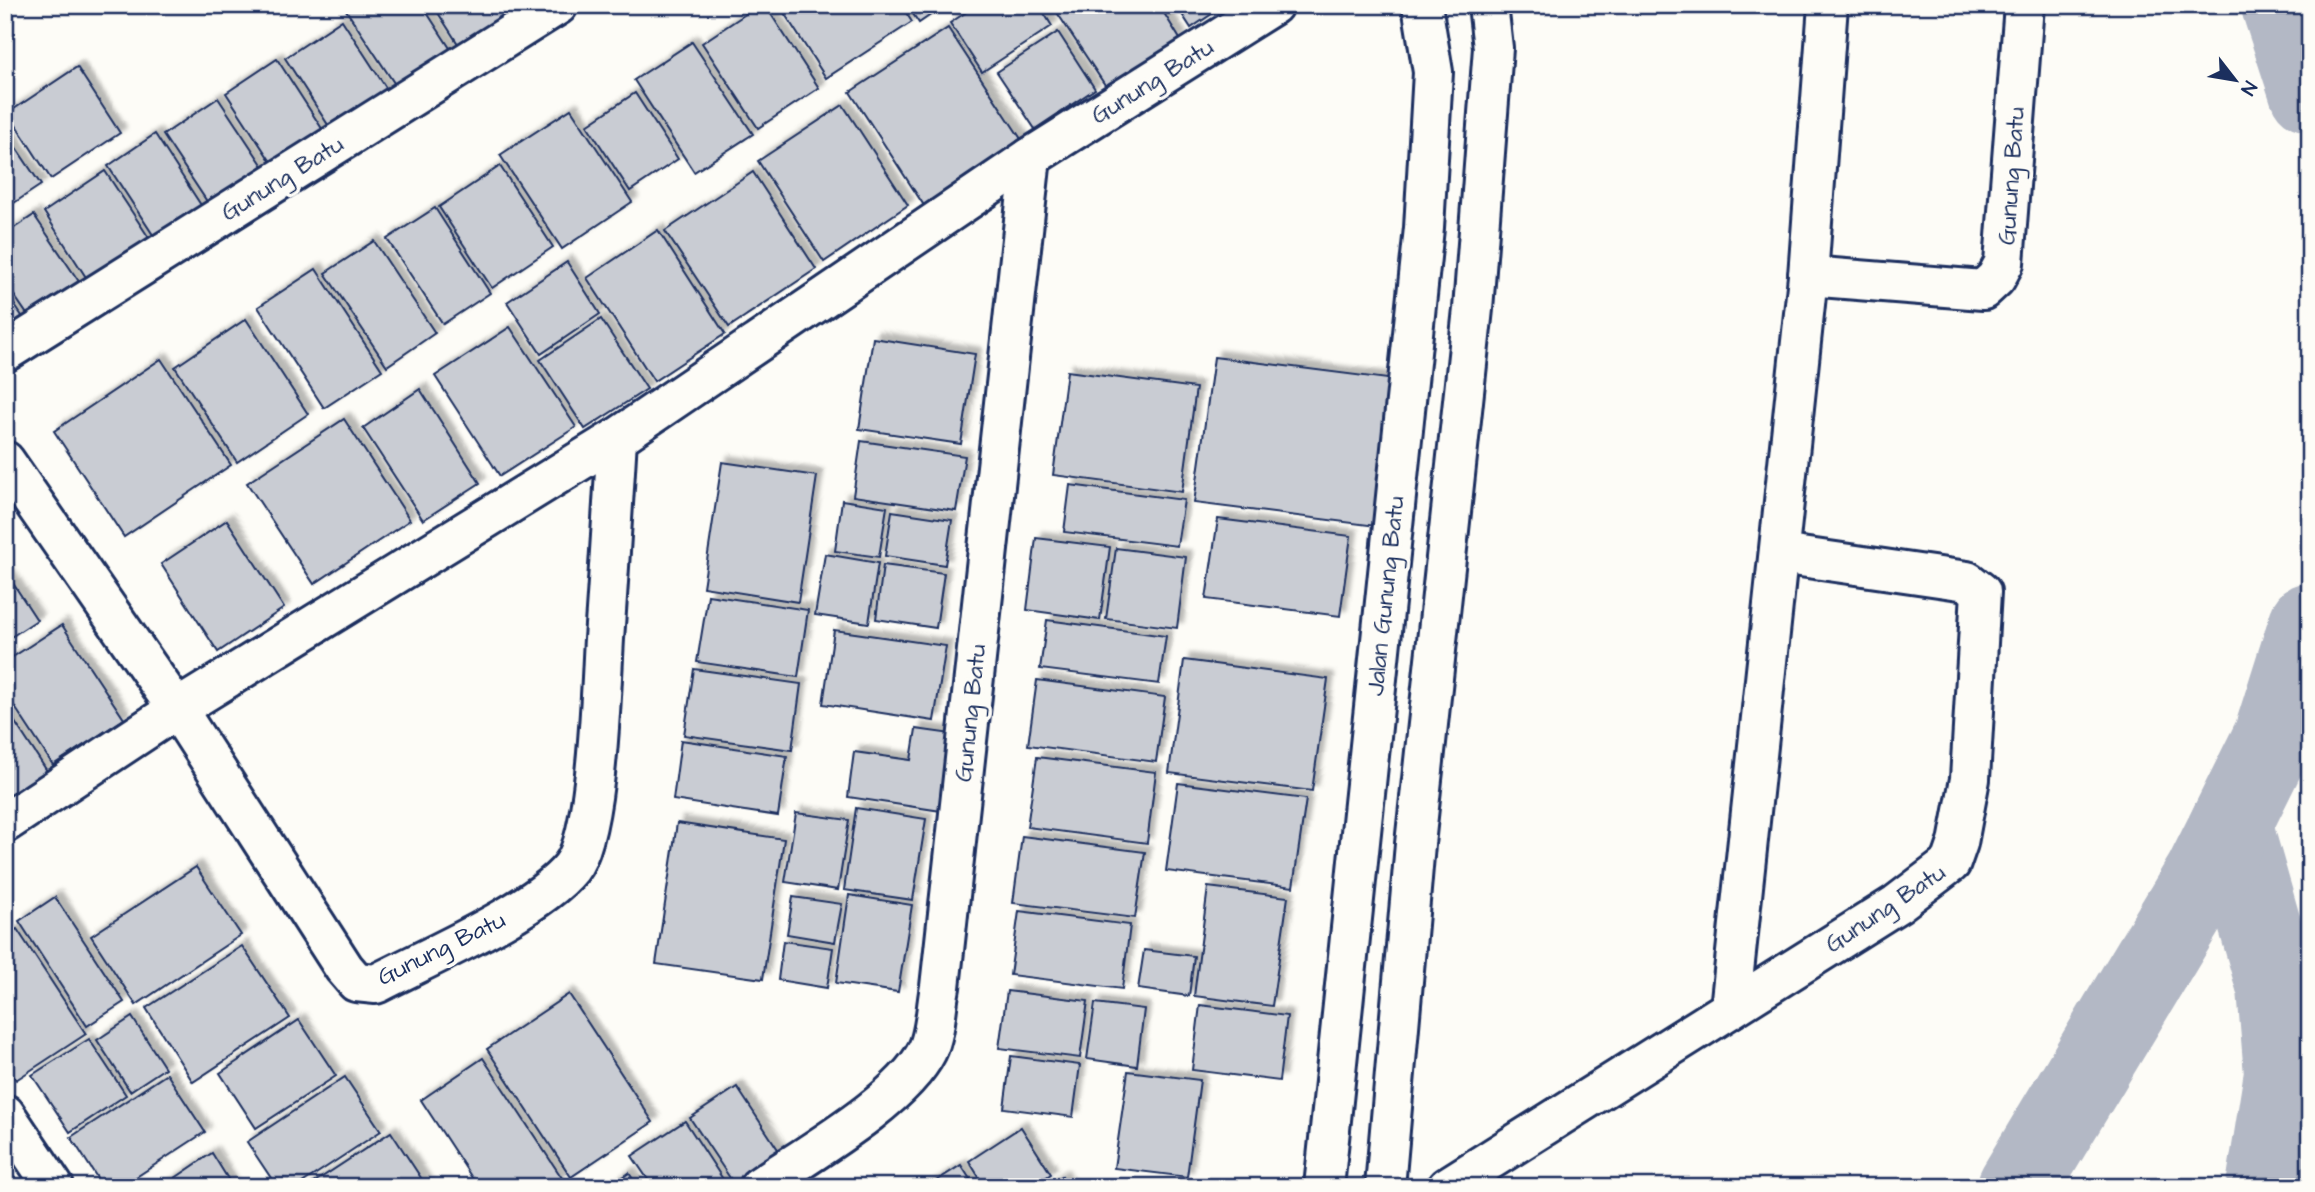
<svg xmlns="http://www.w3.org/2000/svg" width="2315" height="1192" viewBox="0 0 2315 1192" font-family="'Architects Daughter',sans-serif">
<defs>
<filter id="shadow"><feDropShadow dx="6" dy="-6" stdDeviation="2" flood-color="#0004"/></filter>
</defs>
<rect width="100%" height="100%" fill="#fdfcf7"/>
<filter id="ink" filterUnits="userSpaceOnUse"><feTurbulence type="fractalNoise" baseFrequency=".0143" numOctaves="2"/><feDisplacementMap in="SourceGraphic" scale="14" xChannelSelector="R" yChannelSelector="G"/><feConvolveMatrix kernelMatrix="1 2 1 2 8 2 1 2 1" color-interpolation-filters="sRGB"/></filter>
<g filter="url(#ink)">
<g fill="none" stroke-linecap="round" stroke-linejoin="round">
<!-- river -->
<g stroke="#b3b8c5" stroke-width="82">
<path d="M 2282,5 L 2310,91"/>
<path d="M 2231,824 L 2278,988 L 2285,1074 L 2267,1187"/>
<path d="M 2018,1187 L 2206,874 L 2274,737 L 2310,623"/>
</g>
</g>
<!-- building -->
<g fill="#c9ccd3" stroke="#1b2f5e" stroke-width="2" filter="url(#shadow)">
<path d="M 353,5 L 422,5 L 455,56 L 400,92 L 346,10 Z"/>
<path d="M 433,5 L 530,5 L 462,50 Z"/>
<path d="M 759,5 L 765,5 L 819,88 L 758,128 L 702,43 Z"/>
<path d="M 779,5 L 901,5 L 912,22 L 826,78 Z"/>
<path d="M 907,5 L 945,5 L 919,23 Z"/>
<path d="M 977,5 L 1039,5 L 1052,26 L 982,72 L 950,23 Z"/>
<path d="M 1052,5 L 1159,5 L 1180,39 L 1107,88 Z"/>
<path d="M 1176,5 L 1225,5 L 1191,28 Z"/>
<path d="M 342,20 L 390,94 L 332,131 L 285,58 Z"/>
<path d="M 948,28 L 1023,142 L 925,207 L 850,92 Z"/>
<path d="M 1058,32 L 1095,89 L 1035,129 L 997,72 Z"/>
<path d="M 692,42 L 753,134 L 694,172 L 634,80 Z"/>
<path d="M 277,59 L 328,138 L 277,171 L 226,93 Z"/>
<path d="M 77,67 L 120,133 L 51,179 L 8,113 Z"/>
<path d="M 635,93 L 678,159 L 630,191 L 587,125 Z"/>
<path d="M 218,98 L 271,178 L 216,215 L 163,135 Z"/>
<path d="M 843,105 L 908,205 L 824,262 L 758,161 Z"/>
<path d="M 571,109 L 632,202 L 562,249 L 500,155 Z"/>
<path d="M 5,131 L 41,185 L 5,209 Z"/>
<path d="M 155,134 L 208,216 L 161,247 L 108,166 Z"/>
<path d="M 500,166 L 553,247 L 492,288 L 439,207 Z"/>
<path d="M 105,171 L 153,244 L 91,285 L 44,212 Z"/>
<path d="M 753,172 L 816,269 L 729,327 L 665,231 Z"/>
<path d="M 435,208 L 490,293 L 443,324 L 387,239 Z"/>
<path d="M 34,215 L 84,289 L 33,323 L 5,282 L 5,234 Z"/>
<path d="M 658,230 L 725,334 L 654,381 L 587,278 Z"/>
<path d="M 374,241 L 435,333 L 387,366 L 325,273 Z"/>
<path d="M 567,262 L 600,314 L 541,354 L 507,302 Z"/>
<path d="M 316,269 L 382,370 L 324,408 L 258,307 Z"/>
<path d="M 5,291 L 26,322 L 5,335 Z"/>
<path d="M 246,319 L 308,414 L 237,462 L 175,367 Z"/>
<path d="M 601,319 L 647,389 L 585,429 L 540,360 Z"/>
<path d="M 510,327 L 576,427 L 500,476 L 435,376 Z"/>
<path d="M 873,338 L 975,354 L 961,444 L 859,429 Z"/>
<path d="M 1214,357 L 1396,380 L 1376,526 L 1194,503 Z"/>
<path d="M 161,359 L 231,465 L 124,537 L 54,431 Z"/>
<path d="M 1067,371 L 1196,388 L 1182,492 L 1053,475 Z"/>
<path d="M 420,389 L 480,483 L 423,520 L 363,428 Z"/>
<path d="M 344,419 L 410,520 L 314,584 L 247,483 Z"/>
<path d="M 861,441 L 965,456 L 956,511 L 853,496 Z"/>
<path d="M 722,462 L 817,476 L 798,602 L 703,587 Z"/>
<path d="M 1070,485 L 1184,500 L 1177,546 L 1064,532 Z"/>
<path d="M 842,500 L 887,507 L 879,557 L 835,551 Z"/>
<path d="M 892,511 L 952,520 L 945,565 L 885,556 Z"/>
<path d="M 1218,519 L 1351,536 L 1340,616 L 1206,599 Z"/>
<path d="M 227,520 L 284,608 L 218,652 L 161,564 Z"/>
<path d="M 1036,538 L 1110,547 L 1100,620 L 1027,610 Z"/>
<path d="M 1116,548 L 1186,557 L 1177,628 L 1106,619 Z"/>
<path d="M 825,554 L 878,563 L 869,623 L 815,615 Z"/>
<path d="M 883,565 L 944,573 L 936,628 L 876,619 Z"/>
<path d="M 5,571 L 37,620 L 5,641 Z"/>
<path d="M 708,595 L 808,610 L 798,677 L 697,662 Z"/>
<path d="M 1047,620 L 1166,636 L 1159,684 L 1040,669 Z"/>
<path d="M 62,625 L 124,719 L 53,765 L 5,692 L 5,662 Z"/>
<path d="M 834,630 L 946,646 L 934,721 L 823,704 Z"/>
<path d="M 1184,660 L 1328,679 L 1312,791 L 1169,773 Z"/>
<path d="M 694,669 L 801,684 L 792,750 L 684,735 Z"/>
<path d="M 1037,680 L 1165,697 L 1156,762 L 1028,745 Z"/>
<path d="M 5,707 L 47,771 L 5,798 Z"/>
<path d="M 916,729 L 959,735 L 948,812 L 848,797 L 854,752 L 911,760 Z"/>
<path d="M 681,740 L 787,756 L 778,816 L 673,800 Z"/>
<path d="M 1037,757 L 1156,772 L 1147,843 L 1027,827 Z"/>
<path d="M 1178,783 L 1306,799 L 1293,887 L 1166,871 Z"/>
<path d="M 856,808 L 926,819 L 913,900 L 844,890 Z"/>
<path d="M 796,813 L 849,820 L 838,890 L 785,882 Z"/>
<path d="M 677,823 L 784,839 L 763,979 L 656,964 Z"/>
<path d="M 1022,836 L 1145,852 L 1135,918 L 1013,903 Z"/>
<path d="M 196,867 L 241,935 L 136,1005 L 91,936 Z"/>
<path d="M 1208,887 L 1288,897 L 1272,1006 L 1194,996 Z"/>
<path d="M 849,895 L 912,905 L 898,992 L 836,983 Z"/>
<path d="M 55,897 L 124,1002 L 87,1026 L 19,921 Z"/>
<path d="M 793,897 L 842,904 L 835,942 L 787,934 Z"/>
<path d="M 1019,911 L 1130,925 L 1122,989 L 1010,975 Z"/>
<path d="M 17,929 L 86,1034 L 16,1080 L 5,1064 L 5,937 Z"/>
<path d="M 783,941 L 833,948 L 827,988 L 778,980 Z"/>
<path d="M 242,946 L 290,1018 L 193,1082 L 146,1008 Z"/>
<path d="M 1144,950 L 1194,956 L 1189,996 L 1138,989 Z"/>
<path d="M 1007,991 L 1088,1001 L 1080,1058 L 999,1048 Z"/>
<path d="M 569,994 L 653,1122 L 571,1177 L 487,1049 Z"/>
<path d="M 1095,1003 L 1144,1009 L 1137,1066 L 1087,1059 Z"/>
<path d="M 1200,1005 L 1287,1016 L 1279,1081 L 1192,1070 Z"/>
<path d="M 132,1017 L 165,1068 L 130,1091 L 97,1040 Z"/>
<path d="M 299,1020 L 336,1076 L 256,1128 L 220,1073 Z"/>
<path d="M 89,1039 L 126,1095 L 70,1132 L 32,1075 Z"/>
<path d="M 1011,1056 L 1080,1065 L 1073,1117 L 1004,1108 Z"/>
<path d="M 483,1058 L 562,1178 L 549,1187 L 478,1187 L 421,1100 Z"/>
<path d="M 1128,1071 L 1200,1080 L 1187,1177 L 1114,1168 Z"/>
<path d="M 167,1074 L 205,1132 L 121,1187 L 103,1187 L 71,1137 Z"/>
<path d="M 345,1077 L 381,1131 L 296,1187 L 277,1187 L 247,1142 Z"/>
<path d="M 737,1087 L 783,1157 L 736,1187 L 690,1118 Z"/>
<path d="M 685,1121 L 728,1187 L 653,1187 L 632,1156 Z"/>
<path d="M 1021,1127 L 1051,1174 L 1031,1187 L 985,1187 L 969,1161 Z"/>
<path d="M 391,1132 L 427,1187 L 307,1187 Z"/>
<path d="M 212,1153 L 233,1187 L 162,1187 Z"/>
<path d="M 961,1165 L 975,1187 L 927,1187 Z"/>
<path d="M 629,1173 L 638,1187 L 609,1187 Z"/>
<path d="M 1062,1176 L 1068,1187 L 1045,1187 Z"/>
</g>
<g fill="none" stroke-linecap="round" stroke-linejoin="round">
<defs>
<g id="minor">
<path d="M 1808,276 L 1983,290 L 1996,278 L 2004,263 L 2024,5"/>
<path d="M 5,352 L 558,5"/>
<path d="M 5,461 L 177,709 L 344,968 L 356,982 L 376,984 C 428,957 536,911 571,868 C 598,835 601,687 604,639 C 609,572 613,505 617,438"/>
<path d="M 5,823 L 177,709 L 617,438 L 1031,157 L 1273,5"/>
<path d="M 1730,1009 L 1808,276 L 1828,5"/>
<path d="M 5,1114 L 54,1187"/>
<path d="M 759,1187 C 806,1155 902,1101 927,1051 C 936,1033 936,1006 940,987 L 1031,157"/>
<path d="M 1324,1187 L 1424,228 L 1433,72 L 1422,5"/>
<path d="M 1385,1187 L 1415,844 L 1473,309 L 1493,48 L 1488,5"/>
<path d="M 1447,1187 L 1897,904 L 1951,863 L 1958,843 L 1970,779 L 1981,592 L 1967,581 L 1780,554"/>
</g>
</defs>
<!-- minor casing -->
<use href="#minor" stroke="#1b2f5e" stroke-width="44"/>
<!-- minor -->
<use href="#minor" stroke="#fdfcf7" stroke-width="38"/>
</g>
</g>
<g text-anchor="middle" stroke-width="7" stroke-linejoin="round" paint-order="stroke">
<!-- street labels -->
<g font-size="24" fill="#1b2f5e" stroke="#fdfcf7">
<text transform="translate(1152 81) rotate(-32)" y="8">Gunung Batu</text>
<text transform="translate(2011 176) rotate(-86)" y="8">Gunung Batu</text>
<text transform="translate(282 178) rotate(-32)" y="8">Gunung Batu</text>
<text transform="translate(1385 596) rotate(-84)" y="8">Jalan Gunung Batu</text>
<text transform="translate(970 713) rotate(-84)" y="8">Gunung Batu</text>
<text transform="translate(1885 908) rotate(-34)" y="8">Gunung Batu</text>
<text transform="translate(441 948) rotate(-26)" y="8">Gunung Batu</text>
</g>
</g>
<!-- margin -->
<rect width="2315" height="1192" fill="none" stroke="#fdfcf7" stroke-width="28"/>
<rect x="14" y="14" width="2287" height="1164" fill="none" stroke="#1b2f5e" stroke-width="2.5" filter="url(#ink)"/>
<!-- north arrow -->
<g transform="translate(2235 80) rotate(121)" stroke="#fdfcf7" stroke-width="5" paint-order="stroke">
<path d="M0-5L12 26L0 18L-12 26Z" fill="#1b2f5e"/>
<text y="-10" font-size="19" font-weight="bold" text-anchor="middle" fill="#1b2f5e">N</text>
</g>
</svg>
